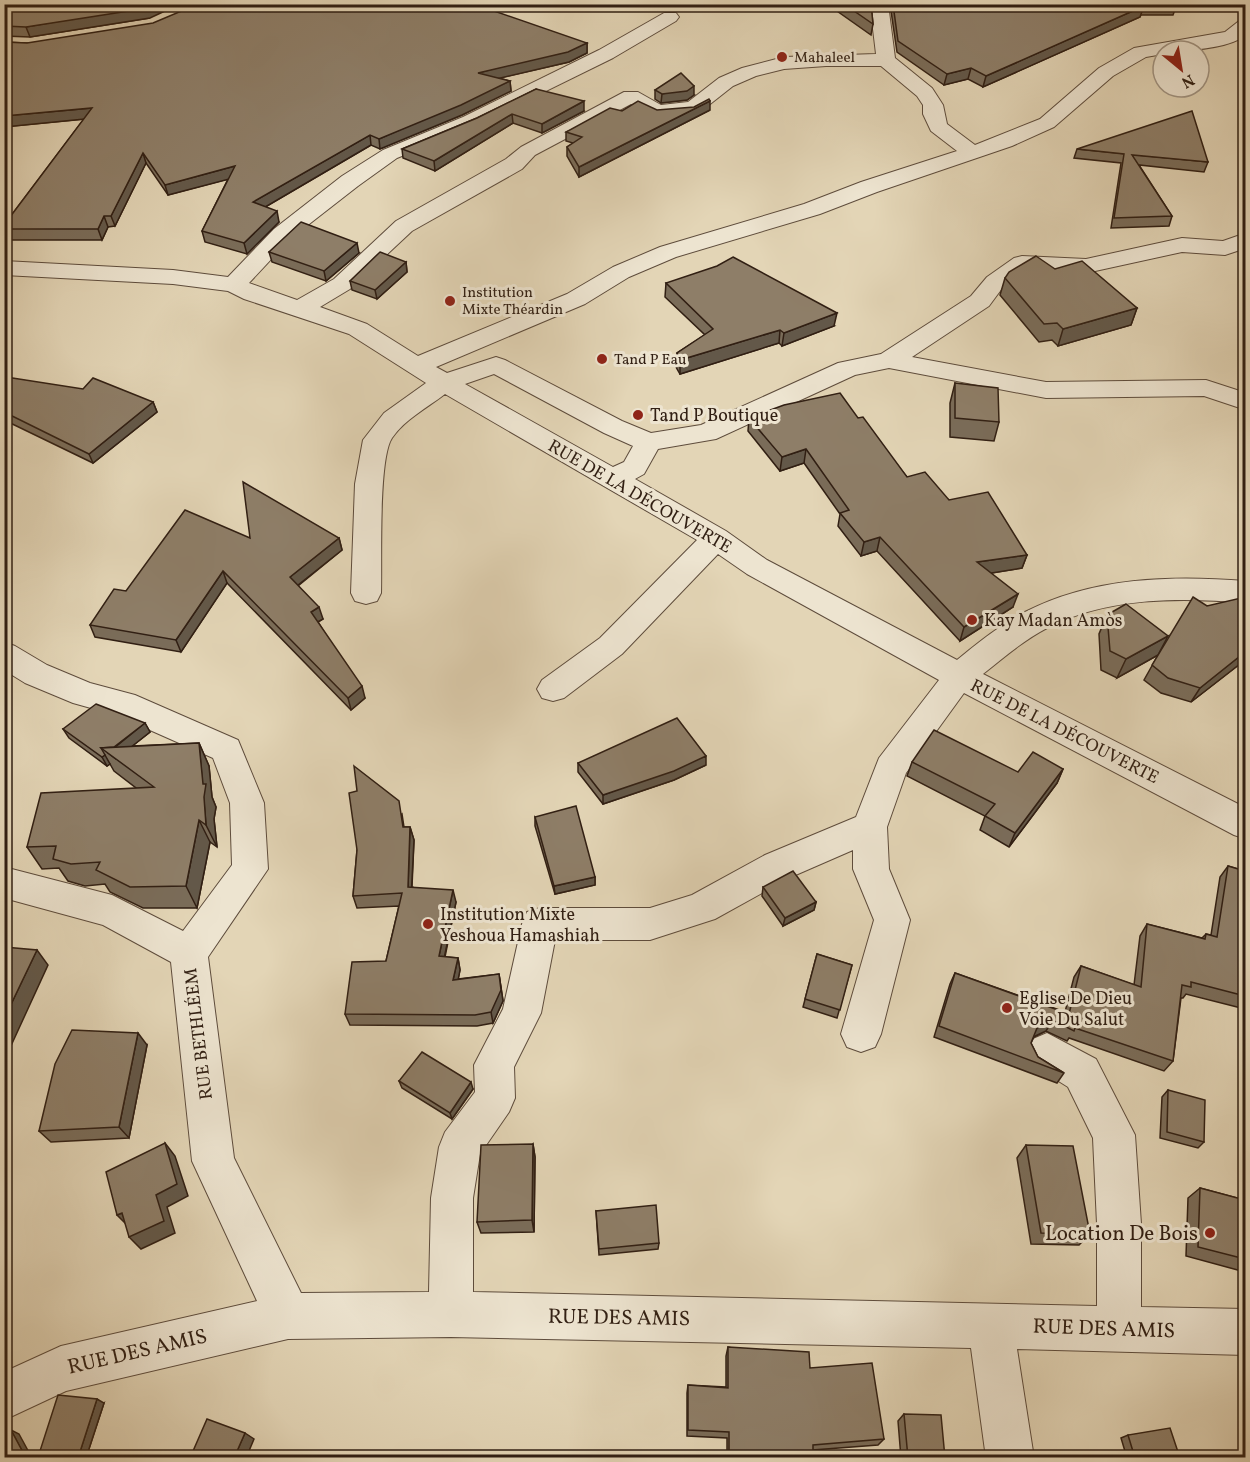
<svg xmlns="http://www.w3.org/2000/svg" width="1250" height="1462" viewBox="0 0 1250 1462" font-family="Vollkorn,serif">
<rect width="100%" height="100%" fill="#e3d5b6"/>
<filter id="stains"><feTurbulence type="fractalNoise" baseFrequency=".00333" numOctaves="4"/><feColorMatrix values="0 0 0 0 .2 0 0 0 0 .09 0 0 0 0 .02 0 0 0 .5 -.17"/></filter>
<radialGradient id="worn" r=".72"><stop offset=".6" stop-color="#630" stop-opacity="0"/><stop offset="1" stop-color="#630" stop-opacity=".3"/></radialGradient>
<g fill="none" stroke-linecap="round" stroke-linejoin="round">
<defs>
<path id="minor" d="M 870,4 L 888,4 L 895,58 L 932,88 L 943,105 L 947,124 L 975,145 L 1040,119 L 1099,68 L 1134,48 L 1225,32 L 1239,21 L 1246,20 L 1246,35 C 1228,49 1186,51 1163,51 L 1163,54 L 1146,57 L 1113,76 L 1054,127 L 1012,146 L 877,192 L 820,214 L 676,257 L 629,277 L 585,304 L 436,367 L 447,373 L 496,357 L 505,360 L 622,421 L 651,433 L 701,425 L 838,363 L 881,354 L 971,296 L 987,277 L 1014,258 L 1022,256 L 1086,259 L 1182,238 L 1223,241 L 1246,233 L 1246,248 L 1225,255 L 1182,252 L 1086,273 L 1027,270 L 1003,287 L 989,306 L 912,357 L 1046,382 L 1206,380 L 1246,393 L 1246,410 L 1204,396 L 1046,398 L 889,368 L 855,375 L 716,439 L 658,449 L 644,474 L 635,479 L 726,531 L 767,560 L 957,660 C 978,643 1000,625 1025,612 C 1092,577 1172,575 1246,581 L 1246,603 C 1180,597 1107,597 1047,628 C 1024,640 1003,658 983,674 L 1246,808 L 1246,839 L 1234,835 L 964,693 L 906,773 L 887,827 L 889,869 L 910,920 L 881,1034 L 875,1047 L 861,1052 L 847,1047 L 841,1034 L 874,920 L 853,869 L 853,850 L 791,877 L 715,919 L 650,940 L 555,940 L 541,1013 L 514,1067 L 515,1098 L 509,1112 L 480,1154 L 473,1198 L 473,1292 L 1097,1306 L 1097,1224 L 1093,1138 L 1068,1087 L 1033,1065 L 1027,1052 L 1033,1039 L 1047,1033 L 1096,1059 L 1135,1135 L 1141,1224 L 1141,1307 L 1246,1309 L 1246,1355 L 1017,1349 L 1034,1458 L 986,1458 L 971,1348 L 451,1337 L 288,1339 L 66,1391 L 4,1420 L 4,1372 L 61,1346 L 257,1301 L 192,1161 L 171,962 L 103,925 L 4,898 L 4,867 L 112,895 L 183,931 L 232,865 L 230,803 L 213,758 L 116,715 L 73,703 L 25,683 L 4,670 L 4,642 L 15,646 L 47,665 L 90,683 L 135,695 L 238,740 L 264,803 L 268,869 L 208,957 L 234,1158 L 301,1293 L 429,1292 L 431,1198 L 439,1147 L 445,1132 L 475,1092 L 474,1065 L 503,1009 L 522,924 L 527,912 L 540,908 L 650,908 L 692,895 L 765,855 L 856,817 L 879,758 L 939,680 L 747,574 L 718,554 L 622,654 L 564,698 L 553,701 L 542,698 L 537,689 L 542,680 L 600,638 L 697,540 L 445,394 C 427,408 405,419 392,438 C 378,459 382,563 381,593 L 377,601 L 366,604 L 355,601 L 351,593 L 355,484 L 363,440 L 384,413 L 426,383 L 349,334 L 244,299 L 228,291 L 173,284 L 4,275 L 4,261 L 173,270 L 228,277 L 274,229 L 342,176 L 383,150 L 463,117 L 599,50 L 664,13 L 676,13 L 679,17 L 676,21 L 613,58 L 477,125 L 397,158 L 358,186 L 290,239 L 249,283 L 297,300 L 334,279 L 396,221 L 506,159 L 521,147 L 624,92 L 638,92 L 661,105 L 688,102 L 719,78 L 742,68 L 784,57 L 876,54 ZM 826,66 L 881,66 L 917,96 L 923,105 L 923,114 L 931,131 L 957,151 L 861,182 L 804,204 L 660,247 L 613,267 L 567,294 L 418,356 L 367,324 L 320,307 L 350,289 L 412,231 L 522,169 L 535,155 L 631,104 L 657,117 L 693,114 L 700,112 L 733,86 L 756,76 L 784,69 ZM 494,374 L 604,433 L 633,446 L 624,462 L 613,467 L 465,384 Z"/>
</defs>
<!-- minor casing -->
<use href="#minor" stroke="#5e4c3c" stroke-width="2"/>
<!-- minor -->
<use href="#minor" fill="#ede4d0" fill-rule="evenodd"/>
</g>
<!-- wall -->
<g fill="#7a6c59" stroke="#311f13" stroke-width="1.5">
<path d="M 4,4 L 150,18 L 30,37 L 4,36 Z"/>
<path d="M 827,4 L 871,4 L 873,24 L 871,35 Z"/>
<path d="M 890,4 L 1177,4 L 1173,15 L 1141,15 L 1140,17 L 983,87 L 968,79 L 944,85 L 897,52 Z"/>
<path d="M 4,42 L 27,43 L 587,43 L 587,53 L 569,62 L 499,78 L 510,81 L 511,91 L 462,115 L 380,149 L 371,145 L 265,207 L 279,222 L 247,254 L 205,242 L 202,231 L 228,179 L 168,195 L 146,163 L 115,226 L 108,227 L 102,240 L 6,240 L 4,238 L 4,225 L 84,119 L 4,127 Z"/>
<path d="M 536,89 L 584,111 L 542,133 L 513,123 L 435,171 L 403,158 L 402,149 L 477,118 Z"/>
<path d="M 655,90 L 694,95 L 687,100 L 661,103 L 655,99 Z"/>
<path d="M 710,110 L 579,177 L 567,156 L 567,147 L 573,143 L 566,141 L 566,132 L 622,111 Z"/>
<path d="M 1077,149 L 1208,162 L 1204,172 L 1139,165 L 1172,216 L 1169,226 L 1111,228 L 1121,163 L 1074,158 Z"/>
<path d="M 269,252 L 359,253 L 326,281 L 272,262 Z"/>
<path d="M 406,262 L 407,272 L 377,299 L 352,290 L 350,281 Z"/>
<path d="M 1055,269 L 1137,308 L 1131,325 L 1058,346 L 1052,340 L 1039,342 L 1000,295 L 1005,278 Z"/>
<path d="M 666,283 L 834,326 L 782,346 L 779,343 L 680,374 L 676,367 L 677,353 L 705,335 L 665,297 Z"/>
<path d="M 4,379 L 153,402 L 157,412 L 93,463 L 4,420 Z"/>
<path d="M 955,383 L 999,422 L 994,441 L 950,437 L 950,403 Z"/>
<path d="M 749,418 L 858,418 L 907,477 L 949,500 L 1027,555 L 1022,568 L 991,573 L 1013,607 L 960,641 L 877,551 L 861,556 L 838,526 L 840,514 L 804,463 L 780,471 L 748,431 Z"/>
<path d="M 250,538 L 339,538 L 342,550 L 298,586 L 323,619 L 318,622 L 365,698 L 351,710 L 227,583 L 181,652 L 95,637 L 90,625 L 126,591 Z"/>
<path d="M 1107,615 L 1160,651 L 1245,660 L 1191,702 L 1161,693 L 1144,680 L 1158,655 L 1117,678 L 1101,670 L 1099,634 Z"/>
<path d="M 145,723 L 150,732 L 132,746 L 199,743 L 209,766 L 212,797 L 216,807 L 214,819 L 217,847 L 210,842 L 197,908 L 143,908 L 110,892 L 105,884 L 85,886 L 68,881 L 59,868 L 42,869 L 27,847 L 136,788 L 114,771 L 110,764 L 107,766 L 69,738 L 63,729 Z"/>
<path d="M 912,762 L 1018,772 L 1063,769 L 1057,783 L 1009,847 L 980,830 L 985,816 L 907,776 Z"/>
<path d="M 578,763 L 706,765 L 674,780 L 603,804 L 578,772 Z"/>
<path d="M 402,814 L 404,827 L 410,827 L 414,840 L 412,887 L 456,902 L 445,957 L 458,958 L 460,970 L 458,979 L 499,974 L 503,1001 L 493,1023 L 477,1026 L 350,1025 L 345,1014 L 386,961 L 399,906 L 357,908 L 353,896 L 357,850 Z"/>
<path d="M 535,817 L 595,877 L 595,885 L 555,894 L 535,826 Z"/>
<path d="M 1228,866 L 1245,871 L 1245,1009 L 1186,994 L 1183,998 L 1181,998 L 1173,1061 L 1164,1071 L 1069,1038 L 1067,1041 L 1046,1031 L 1034,1037 L 1031,1043 L 1038,1057 L 1064,1073 L 1057,1083 L 934,1037 L 950,984 L 955,973 L 1065,1012 L 1074,977 L 1081,966 L 1134,985 L 1140,936 L 1147,924 L 1202,938 L 1206,934 L 1211,935 L 1220,877 Z"/>
<path d="M 763,887 L 816,902 L 814,910 L 783,926 L 762,896 Z"/>
<path d="M 817,954 L 852,965 L 837,1018 L 803,1007 Z"/>
<path d="M 147,1045 L 129,1138 L 51,1142 L 39,1131 Z"/>
<path d="M 399,1081 L 473,1089 L 452,1119 L 402,1088 Z"/>
<path d="M 1168,1090 L 1204,1142 L 1198,1148 L 1160,1138 L 1162,1097 Z"/>
<path d="M 533,1144 L 535,1157 L 534,1232 L 481,1233 L 477,1222 Z"/>
<path d="M 1026,1145 L 1090,1234 L 1079,1245 L 1031,1244 L 1017,1158 Z"/>
<path d="M 1200,1188 L 1245,1200 L 1245,1272 L 1186,1256 L 1188,1198 Z"/>
<path d="M 596,1211 L 659,1243 L 658,1249 L 599,1255 Z"/>
<path d="M 728,1347 L 810,1368 L 884,1439 L 878,1445 L 813,1450 L 813,1458 L 727,1458 L 727,1438 L 687,1436 L 687,1393 L 688,1385 L 726,1387 L 726,1356 Z"/>
<path d="M 104,1403 L 86,1458 L 50,1458 L 39,1454 Z"/>
<path d="M 904,1414 L 945,1458 L 901,1458 L 898,1421 Z"/>
<path d="M 1128,1435 L 1180,1458 L 1127,1458 L 1121,1438 Z"/>
</g>
<!-- shaded-wall -->
<g fill="#635849" stroke="#311f13" stroke-width="1.5">
<path d="M 156,4 L 180,4 L 150,18 L 30,37 L 26,27 Z"/>
<path d="M 1144,6 L 1140,17 L 983,87 L 986,76 Z"/>
<path d="M 587,43 L 587,53 L 569,62 L 479,83 L 478,73 Z"/>
<path d="M 971,68 L 968,79 L 944,85 L 947,74 Z"/>
<path d="M 510,81 L 511,91 L 462,115 L 380,149 L 379,139 Z"/>
<path d="M 694,86 L 694,95 L 687,100 L 661,103 L 662,94 Z"/>
<path d="M 584,101 L 584,111 L 542,133 L 542,124 Z"/>
<path d="M 710,101 L 710,110 L 579,177 L 579,167 Z"/>
<path d="M 92,108 L 95,118 L 4,127 L 4,116 Z"/>
<path d="M 512,114 L 513,123 L 435,171 L 434,161 Z"/>
<path d="M 370,135 L 371,145 L 255,213 L 253,202 Z"/>
<path d="M 143,153 L 146,163 L 115,226 L 111,216 Z"/>
<path d="M 235,166 L 237,177 L 168,195 L 165,185 Z"/>
<path d="M 277,211 L 279,222 L 247,254 L 244,243 Z"/>
<path d="M 104,216 L 108,227 L 102,240 L 98,229 Z"/>
<path d="M 357,243 L 359,253 L 326,281 L 324,271 Z"/>
<path d="M 406,262 L 407,272 L 377,299 L 375,290 Z"/>
<path d="M 1137,308 L 1131,325 L 1058,346 L 1063,329 Z"/>
<path d="M 837,313 L 834,326 L 782,346 L 784,333 Z"/>
<path d="M 780,330 L 779,343 L 680,374 L 680,360 Z"/>
<path d="M 153,402 L 157,412 L 93,463 L 89,454 Z"/>
<path d="M 806,449 L 804,463 L 780,471 L 782,457 Z"/>
<path d="M 880,537 L 877,551 L 861,556 L 864,542 Z"/>
<path d="M 339,538 L 342,550 L 293,589 L 290,577 Z"/>
<path d="M 1027,555 L 1022,568 L 973,576 L 977,562 Z"/>
<path d="M 223,571 L 227,583 L 181,652 L 176,640 Z"/>
<path d="M 1018,594 L 1013,607 L 960,641 L 964,627 Z"/>
<path d="M 319,607 L 323,619 L 314,624 L 311,612 Z"/>
<path d="M 1168,636 L 1158,655 L 1117,678 L 1126,659 Z"/>
<path d="M 1245,652 L 1245,660 L 1191,702 L 1200,688 Z"/>
<path d="M 362,686 L 365,698 L 351,710 L 348,698 Z"/>
<path d="M 145,723 L 150,732 L 116,759 L 108,753 Z"/>
<path d="M 199,743 L 209,766 L 212,797 L 216,807 L 214,819 L 217,847 L 206,825 Z"/>
<path d="M 105,755 L 110,764 L 107,766 L 102,757 Z"/>
<path d="M 706,756 L 706,765 L 674,780 L 603,804 L 603,795 Z"/>
<path d="M 1063,769 L 1057,783 L 1009,847 L 1015,833 Z"/>
<path d="M 199,820 L 210,842 L 197,908 L 186,886 Z"/>
<path d="M 410,827 L 414,840 L 411,899 L 408,887 Z"/>
<path d="M 595,877 L 595,885 L 555,894 L 554,886 Z"/>
<path d="M 453,890 L 456,902 L 442,968 L 439,956 Z"/>
<path d="M 816,902 L 814,910 L 783,926 L 785,918 Z"/>
<path d="M 37,950 L 48,965 L 4,1061 L 4,1019 Z"/>
<path d="M 458,958 L 460,970 L 456,991 L 453,980 Z"/>
<path d="M 499,974 L 503,1001 L 493,1023 L 491,1012 Z"/>
<path d="M 1053,1020 L 1046,1031 L 1031,1038 L 1037,1028 Z"/>
<path d="M 138,1033 L 147,1045 L 129,1138 L 119,1127 Z"/>
<path d="M 471,1082 L 473,1089 L 452,1119 L 450,1113 Z"/>
<path d="M 165,1143 L 175,1156 L 188,1196 L 167,1207 L 175,1233 L 141,1249 L 129,1237 L 156,1195 Z"/>
<path d="M 533,1144 L 535,1157 L 534,1232 L 532,1220 Z"/>
<path d="M 122,1213 L 129,1227 L 117,1215 Z"/>
<path d="M 97,1399 L 104,1403 L 86,1458 L 78,1458 Z"/>
<path d="M 11,1430 L 19,1434 L 32,1458 L 26,1458 Z"/>
<path d="M 245,1433 L 254,1439 L 246,1458 L 234,1458 Z"/>
</g>
<!-- building -->
<g fill="#8e7e68" stroke="#311f13" stroke-width="1.5">
<path d="M 4,4 L 156,4 L 148,8 L 26,27 L 4,26 Z"/>
<path d="M 198,4 L 474,4 L 587,43 L 568,52 L 478,73 L 510,81 L 461,105 L 379,139 L 370,135 L 253,202 L 277,211 L 244,243 L 202,231 L 235,166 L 165,185 L 143,153 L 111,216 L 104,216 L 98,229 L 4,229 L 4,225 L 92,108 L 4,116 L 4,42 L 27,43 L 153,23 Z"/>
<path d="M 844,4 L 871,4 L 873,24 Z"/>
<path d="M 893,4 L 1142,4 L 1144,6 L 986,76 L 971,68 L 947,74 L 898,41 Z"/>
<path d="M 681,73 L 694,86 L 687,91 L 662,94 L 655,90 Z"/>
<path d="M 536,89 L 584,101 L 542,124 L 512,114 L 434,161 L 402,149 L 477,118 Z"/>
<path d="M 709,99 L 710,101 L 579,167 L 567,147 L 582,137 L 566,132 L 610,108 L 622,111 L 638,101 L 657,110 L 694,107 Z"/>
<path d="M 1192,111 L 1208,162 L 1132,155 L 1172,216 L 1114,218 L 1124,154 L 1077,149 Z"/>
<path d="M 301,222 L 357,243 L 324,271 L 269,252 Z"/>
<path d="M 380,252 L 406,262 L 375,290 L 350,281 Z"/>
<path d="M 1036,256 L 1055,269 L 1082,261 L 1137,308 L 1063,329 L 1057,323 L 1044,324 L 1005,278 L 1009,272 Z"/>
<path d="M 733,257 L 837,313 L 784,333 L 780,330 L 680,360 L 677,353 L 713,329 L 666,283 L 717,266 Z"/>
<path d="M 6,377 L 83,389 L 93,378 L 153,402 L 89,454 L 4,412 L 4,379 Z"/>
<path d="M 955,383 L 998,388 L 999,422 L 955,418 Z"/>
<path d="M 840,393 L 858,418 L 863,417 L 907,477 L 925,472 L 949,500 L 988,492 L 1027,555 L 977,562 L 1018,594 L 964,627 L 880,537 L 864,542 L 840,513 L 849,510 L 806,449 L 782,457 L 749,418 L 784,405 Z"/>
<path d="M 243,482 L 339,538 L 290,577 L 319,607 L 311,612 L 362,686 L 348,698 L 223,571 L 176,640 L 90,625 L 114,589 L 126,591 L 185,510 L 250,538 Z"/>
<path d="M 1193,597 L 1207,606 L 1241,598 L 1245,603 L 1245,652 L 1200,688 L 1168,678 L 1152,665 Z"/>
<path d="M 1126,604 L 1168,636 L 1126,659 L 1110,651 L 1107,615 Z"/>
<path d="M 96,704 L 145,723 L 114,747 L 101,748 L 105,755 L 102,757 L 63,729 Z"/>
<path d="M 677,718 L 706,756 L 674,771 L 603,795 L 578,763 Z"/>
<path d="M 934,730 L 1018,772 L 1033,752 L 1063,769 L 1015,833 L 985,816 L 995,804 L 912,762 Z"/>
<path d="M 199,743 L 203,784 L 206,784 L 204,797 L 206,825 L 199,820 L 186,886 L 130,887 L 96,870 L 100,862 L 71,864 L 53,859 L 56,846 L 27,847 L 41,793 L 154,787 L 101,748 Z"/>
<path d="M 354,766 L 399,801 L 403,827 L 410,827 L 408,887 L 453,890 L 439,956 L 458,958 L 453,980 L 499,974 L 501,990 L 491,1012 L 475,1015 L 345,1014 L 352,962 L 386,961 L 402,893 L 353,896 L 357,850 L 349,793 L 357,791 Z"/>
<path d="M 576,806 L 595,877 L 554,886 L 535,817 Z"/>
<path d="M 1228,866 L 1245,871 L 1245,996 L 1191,982 L 1191,987 L 1182,985 L 1173,1061 L 1075,1028 L 1074,1031 L 1053,1020 L 1037,1028 L 1031,1043 L 1038,1057 L 1064,1073 L 939,1026 L 955,973 L 1069,1014 L 1081,966 L 1141,987 L 1147,924 L 1205,939 L 1206,934 L 1217,937 Z"/>
<path d="M 793,871 L 816,902 L 785,918 L 763,887 Z"/>
<path d="M 4,947 L 37,950 L 4,1019 Z"/>
<path d="M 817,954 L 852,965 L 840,1010 L 805,999 Z"/>
<path d="M 72,1030 L 138,1033 L 119,1127 L 39,1131 L 55,1064 Z"/>
<path d="M 422,1052 L 471,1082 L 450,1113 L 399,1081 Z"/>
<path d="M 1168,1090 L 1205,1100 L 1204,1142 L 1167,1132 Z"/>
<path d="M 165,1143 L 177,1184 L 156,1195 L 164,1221 L 129,1237 L 122,1213 L 117,1215 L 106,1172 Z"/>
<path d="M 533,1144 L 532,1220 L 477,1222 L 481,1145 Z"/>
<path d="M 1026,1145 L 1073,1146 L 1090,1234 L 1041,1233 Z"/>
<path d="M 1200,1188 L 1245,1200 L 1245,1259 L 1198,1247 Z"/>
<path d="M 656,1205 L 659,1243 L 599,1249 L 596,1211 Z"/>
<path d="M 728,1347 L 809,1352 L 810,1368 L 872,1363 L 884,1439 L 813,1445 L 813,1458 L 729,1458 L 729,1432 L 688,1430 L 688,1385 L 728,1388 Z"/>
<path d="M 58,1395 L 97,1399 L 78,1458 L 39,1454 Z"/>
<path d="M 904,1414 L 941,1415 L 945,1458 L 908,1458 Z"/>
<path d="M 207,1419 L 245,1433 L 234,1458 L 190,1458 Z"/>
<path d="M 1170,1428 L 1180,1458 L 1135,1458 L 1128,1435 Z"/>
<path d="M 11,1430 L 26,1458 L 4,1458 L 4,1436 Z"/>
</g>
<!-- markers -->
<g fill="#8f2418" stroke="#ede4d0" stroke-width="2">
<circle cx="782" cy="57" r="6"/>
<circle cx="450" cy="301" r="6"/>
<circle cx="602" cy="359" r="6"/>
<circle cx="638" cy="415" r="6"/>
<circle cx="972" cy="620" r="6"/>
<circle cx="428" cy="924" r="6"/>
<circle cx="1007" cy="1008" r="6"/>
<circle cx="1210" cy="1233" r="6"/>
</g>
<g text-anchor="middle" stroke-width="6" stroke-linejoin="round" paint-order="stroke">
<!-- far-poi labels -->
<g font-size="15" fill="#311f13" stroke="#ede4d0" text-anchor="start">
<text x="794" y="62">Mahaleel</text>
<text x="462" y="297">Institution<tspan x="462" dy="17">Mixte Théardin</tspan></text>
<text x="614" y="364">Tand P Eau</text>
</g>
<!-- poi labels -->
<g font-size="18" fill="#311f13" stroke="#ede4d0" text-anchor="start">
<text x="650" y="421">Tand P Boutique</text>
<text x="984" y="626">Kay Madan Amòs</text>
<text x="440" y="920">Institution Mixte<tspan x="440" dy="21">Yeshoua Hamashiah</tspan></text>
<text x="1019" y="1004">Eglise De Dieu<tspan x="1019" dy="21">Voie Du Salut</tspan></text>
</g>
<!-- street labels -->
<g font-size="18" fill="#311f13" stroke="#ede4d0">
<text transform="translate(640 496) rotate(30)" y="6">RUE DE LA DÉCOUVERTE</text>
<text transform="translate(1065 731) rotate(27)" y="6">RUE DE LA DÉCOUVERTE</text>
<text transform="translate(198 1034) rotate(-97)" y="6">RUE BETHLÉEM</text>
</g>
<!-- near-poi labels -->
<g font-size="21" fill="#311f13" stroke="#ede4d0" text-anchor="end">
<text x="1198" y="1240">Location De Bois</text>
</g>
<!-- near-street labels -->
<g font-size="21" fill="#311f13" stroke="#ede4d0">
<text transform="translate(619 1317) rotate(1)" y="7">RUE DES AMIS</text>
<text transform="translate(1104 1328) rotate(2)" y="7">RUE DES AMIS</text>
<text transform="translate(137 1351) rotate(-13)" y="7">RUE DES AMIS</text>
</g>
</g>
<!-- margin -->
<rect width="1250" height="1462" fill="none" stroke="#e3d5b6" stroke-width="24"/>
<rect x="6" y="6" width="1238" height="1450" fill="none" stroke="#311f13" stroke-width="3"/>
<rect x="12" y="12" width="1226" height="1438" fill="none" stroke="#311f13" stroke-width="1.5"/>
<!-- north arrow -->
<g transform="translate(1181 69) rotate(150)"><circle r="28" fill="#ede4d0" stroke="#a29584" stroke-width="1.5"/>
<path d="M0-4.5L10 22L0 15L-10 22Z" fill="#8f2418"/>
<text y="-9" font-size="16" font-weight="bold" text-anchor="middle" fill="#311f13">N</text>
</g>
<rect width="100%" height="100%" filter="url(#stains)"/>
<rect width="100%" height="100%" fill="url(#worn)"/>
</svg>
